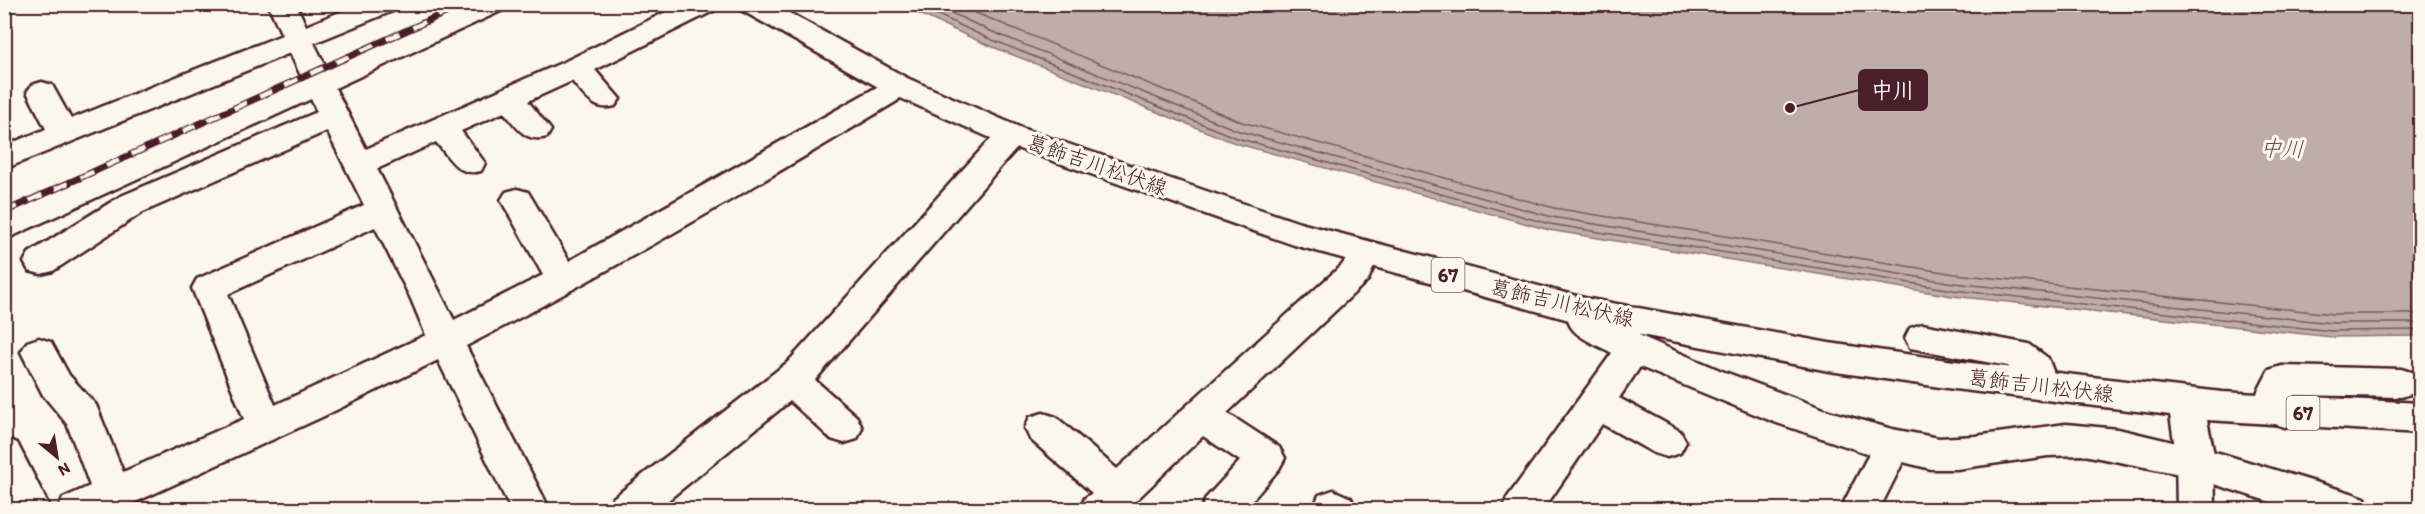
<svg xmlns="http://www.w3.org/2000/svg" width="2425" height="514" viewBox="0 0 2425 514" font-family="Itim,'Klee One',sans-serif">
<rect width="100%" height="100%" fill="#fbf7ec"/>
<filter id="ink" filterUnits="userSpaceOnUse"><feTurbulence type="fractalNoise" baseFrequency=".0167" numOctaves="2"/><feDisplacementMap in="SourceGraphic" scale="12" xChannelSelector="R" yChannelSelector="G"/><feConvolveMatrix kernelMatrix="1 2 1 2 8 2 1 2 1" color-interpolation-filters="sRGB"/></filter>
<g filter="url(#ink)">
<!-- water -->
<path fill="#bfadaa" stroke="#907477" stroke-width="1.5" d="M 2187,5 L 2420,5 L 2420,336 L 2332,337 L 1952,296 L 1549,230 L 1235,143 L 983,43 L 900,5 Z"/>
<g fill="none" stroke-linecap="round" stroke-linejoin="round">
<!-- shore -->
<g stroke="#79585e" stroke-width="1.5">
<path d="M 915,4 L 985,37 L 1237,138 L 1550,224 L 1953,290 L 2332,331 L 2420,330"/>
<path d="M 932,4 L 988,30 L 1239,131 L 1552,217 L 1954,283 L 2332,323 L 2420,323"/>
<path d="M 954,4 L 1242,122 L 1554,208 L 1955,274 L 2333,314 L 2420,314"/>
</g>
<defs>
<g id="minor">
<path d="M 268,4 L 296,4 L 306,26 L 359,4 L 398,4 L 395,10 L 314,43 L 327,69 L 469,4 L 506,4 L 503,10 L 335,88 L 366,149 L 566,61 L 682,4 L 718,4 L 715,10 L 595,70 L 620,99 L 615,106 C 594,112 585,96 572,81 L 528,101 L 551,130 L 547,137 C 525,143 517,127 504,112 L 461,131 L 485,163 L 481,171 C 458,177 450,158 436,142 L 377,169 L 454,320 L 543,275 L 501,200 L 506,192 L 517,189 L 528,192 L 569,261 L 877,87 C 887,78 893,74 907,78 L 912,85 L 897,101 C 756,186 613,270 466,346 L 550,510 L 511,510 L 438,360 L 322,417 L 118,510 L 58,510 L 63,498 L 90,486 L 67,424 L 43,395 L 21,352 L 27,342 L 39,338 L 51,342 L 69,375 L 96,405 L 123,472 L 244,419 L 192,288 L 197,279 L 364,205 L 327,131 L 143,212 L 53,271 L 41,274 L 29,271 L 24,262 L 29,253 L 121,196 L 317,112 L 311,99 L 4,240 L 4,214 L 303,80 L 290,53 L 4,169 L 4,146 L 46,129 L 27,92 L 32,85 L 42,82 L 52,85 L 71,119 L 282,35 ZM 375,227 L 411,299 L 426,335 L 275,405 L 228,294 Z"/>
<path d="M 1013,126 L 1024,129 L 1028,136 L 1009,157 L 815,380 L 857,417 L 862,428 L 857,439 L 844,443 L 831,439 L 790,401 L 656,510 L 608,510 L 613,498 L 788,362 L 987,143 L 1002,129 Z"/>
<path d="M 1364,241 L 1376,244 L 1380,253 L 1368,280 L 1227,413 L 1279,447 L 1285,458 L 1279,469 L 1244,510 L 1201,510 L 1206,498 L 1240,461 L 1203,436 L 1126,510 L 1080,510 L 1085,498 L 1092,493 L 1030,439 L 1025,428 L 1030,417 L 1043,413 L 1056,417 L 1117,469 L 1343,264 L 1352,244 Z"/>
<path d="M 1584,298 L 1596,302 L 1601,314 L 1645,338 L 1722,371 L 1832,412 L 1892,429 L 1939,438 L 1975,436 L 2066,424 L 2118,429 L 2219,453 L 2351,493 L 2365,498 L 2370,510 L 2296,510 L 2185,475 L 2084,455 L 2048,456 L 1957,469 L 1931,469 L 1903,462 L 1879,510 L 1840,510 L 1869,454 L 1774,422 L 1640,367 L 1619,398 L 1680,431 L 1686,442 L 1680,453 L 1667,457 L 1654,453 L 1602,424 L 1543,510 L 1502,510 L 1507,498 L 1612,353 C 1590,341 1556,332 1572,302 Z"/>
<path d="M 1922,324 L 2029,344 L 2048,358 L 2059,386 L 2054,396 L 2041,400 L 2028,396 L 2020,376 L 2008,366 L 1910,348 L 1905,338 L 1910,328 Z"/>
<path d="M 2282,366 L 2401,369 L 2414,373 L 2419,383 L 2414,393 L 2401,397 L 2294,395 L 2303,412 L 2298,423 L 2285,427 L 2272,423 L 2257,393 L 2269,370 Z"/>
<path d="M 4,438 L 17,443 L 51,510 L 12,510 L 4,493 Z"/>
<path d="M 1333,490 L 1351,498 L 1356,510 L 1315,510 L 1314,507 L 1319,495 Z"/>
</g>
<path id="major" d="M 738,4 L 773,4 L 907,78 L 1024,129 L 1300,223 L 1584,298 L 1829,343 L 1954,361 L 2222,392 L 2420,403 L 2420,433 L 2207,420 L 2214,454 L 2215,510 L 2177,510 L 2176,454 L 2170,415 L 1954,389 L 1829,371 L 1584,324 L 1294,245 L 1002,143 L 887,92 L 741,10 Z"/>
</defs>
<!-- minor casing -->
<use href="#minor" stroke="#4a1f2b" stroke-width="5"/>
<!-- major casing -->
<use href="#major" stroke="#4a1f2b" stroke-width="5"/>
<!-- minor -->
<use href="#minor" fill="#fbf7ec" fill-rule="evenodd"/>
<!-- major -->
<use href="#major" fill="#fbf7ec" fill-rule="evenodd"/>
<defs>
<path id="rail" d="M 4,212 L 465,4"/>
</defs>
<!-- rail casing -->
<use href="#rail" stroke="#4a1f2b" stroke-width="7"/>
<!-- rail -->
<use href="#rail" stroke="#fbf7ec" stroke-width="4.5" stroke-dasharray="14" stroke-linecap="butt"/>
</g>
</g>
<g text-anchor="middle" stroke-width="6" stroke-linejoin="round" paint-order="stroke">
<!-- shield labels -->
<g fill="#fbf7ec" stroke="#7f6065" stroke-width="1.5">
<rect x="1431.5" y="258" width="33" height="34" rx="4.5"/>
<rect x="2286.5" y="396" width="33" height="34" rx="4.5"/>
</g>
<g font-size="20" font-weight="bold" fill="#4a1f2b">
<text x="1448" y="282">67</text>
<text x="2303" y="420">67</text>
</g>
<!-- street labels -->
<g font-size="21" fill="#4a1f2b" stroke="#fbf7ec">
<text transform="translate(1097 165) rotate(19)" y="7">葛飾吉川松伏線</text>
<text transform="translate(1562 303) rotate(13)" y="7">葛飾吉川松伏線</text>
<text transform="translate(2041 386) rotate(7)" y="7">葛飾吉川松伏線</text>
</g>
<!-- water labels -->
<g font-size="22" font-style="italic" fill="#6d4a51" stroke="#fbf7ec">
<text transform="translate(2282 148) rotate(2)" y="8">中川</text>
</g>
</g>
<!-- callouts -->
<path fill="none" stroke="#4a1f2b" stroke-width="2" d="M1790 108L1859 90"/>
<circle fill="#4a1f2b" stroke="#fbf7ec" stroke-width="2" cx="1790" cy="108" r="6"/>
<rect fill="#4a1f2b" stroke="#4a1f2b" stroke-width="2" x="1859" y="70" width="68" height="40" rx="6"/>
<g font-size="22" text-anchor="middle" font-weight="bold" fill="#fff">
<text x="1893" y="98">中川</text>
</g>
<!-- margin -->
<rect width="2425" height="514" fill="none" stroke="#fbf7ec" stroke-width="24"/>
<rect x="12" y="12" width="2401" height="490" fill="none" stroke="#4a1f2b" stroke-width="2" filter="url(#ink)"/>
<!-- north arrow -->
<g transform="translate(57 457) rotate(150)" stroke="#fbf7ec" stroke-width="4.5" paint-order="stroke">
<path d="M0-4.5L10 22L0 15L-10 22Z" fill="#4a1f2b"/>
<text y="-9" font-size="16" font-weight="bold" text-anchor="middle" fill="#4a1f2b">N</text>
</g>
</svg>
